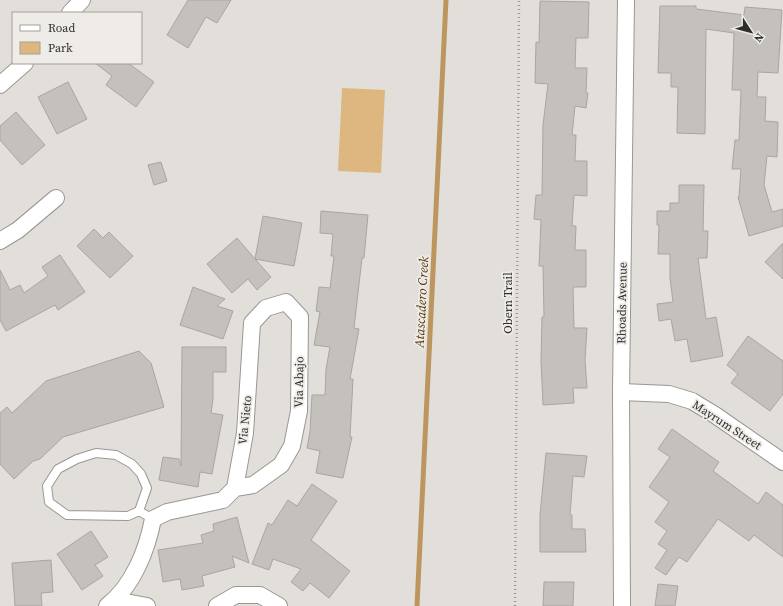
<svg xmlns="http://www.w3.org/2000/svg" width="783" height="606" viewBox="0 0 783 606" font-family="'Source Serif 4',serif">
<rect width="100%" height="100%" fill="#e2dfda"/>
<!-- green -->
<path fill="#ddb680" d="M 342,88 L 385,90 L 381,173 L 338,171 Z"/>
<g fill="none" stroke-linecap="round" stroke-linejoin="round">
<!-- stream -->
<path stroke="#bd965f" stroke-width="5" d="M 417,606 L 446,0"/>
</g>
<!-- building -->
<g fill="#c4c0bb" stroke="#a9a5a1">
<path d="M 188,0 L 231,0 L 217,23 L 206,17 L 188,48 L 167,35 Z"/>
<path d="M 540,1 L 589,2 L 588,38 L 576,38 L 575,68 L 587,68 L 586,93 L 588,93 L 586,108 L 575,106 L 572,135 L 576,135 L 575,161 L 587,161 L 587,196 L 574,195 L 572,226 L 576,226 L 575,250 L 586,250 L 586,287 L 573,287 L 574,328 L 587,328 L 585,360 L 587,388 L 573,388 L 574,403 L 543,405 L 541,361 L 542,317 L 544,317 L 543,266 L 539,266 L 541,220 L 534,219 L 536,195 L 542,195 L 543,125 L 548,84 L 535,83 L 536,42 L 539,43 Z"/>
<path d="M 660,6 L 696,6 L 696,9 L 744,15 L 745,7 L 782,10 L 778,73 L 758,72 L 757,97 L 766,97 L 765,121 L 778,122 L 777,157 L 767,156 L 764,185 L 772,212 L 783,209 L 783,226 L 749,236 L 738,197 L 739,197 L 741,169 L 732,169 L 735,140 L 739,140 L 741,90 L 732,90 L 734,33 L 706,29 L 705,134 L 677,133 L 678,87 L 671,87 L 671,73 L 658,73 Z"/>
<path d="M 95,63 L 128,63 L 154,82 L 136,107 L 106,85 L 112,76 Z"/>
<path d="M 68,82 L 87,119 L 57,134 L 38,97 Z"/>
<path d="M 16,112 L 45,145 L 22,165 L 0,140 L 0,126 Z"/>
<path d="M 161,162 L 167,181 L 154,185 L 148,165 Z"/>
<path d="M 679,185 L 704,185 L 703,231 L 708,231 L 707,258 L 698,258 L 706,319 L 716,317 L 723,356 L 691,362 L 687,339 L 675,341 L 671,319 L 659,321 L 657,304 L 673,302 L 670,278 L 670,254 L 658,254 L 659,225 L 657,225 L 657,211 L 670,211 L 670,203 L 679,203 Z"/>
<path d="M 321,211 L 368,215 L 364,258 L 362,258 L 354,328 L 359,329 L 350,379 L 353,379 L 350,437 L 352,437 L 343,478 L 316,473 L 320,451 L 307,448 L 310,432 L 312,395 L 325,395 L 326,369 L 330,347 L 314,345 L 320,312 L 316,311 L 319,287 L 330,288 L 334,256 L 331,256 L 333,234 L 320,233 Z"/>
<path d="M 263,216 L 302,223 L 294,266 L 255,259 L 271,277 L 257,290 L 248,279 L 232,293 L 207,264 L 237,238 L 255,259 Z"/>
<path d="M 94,229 L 103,238 L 109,232 L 133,256 L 110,278 L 77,246 Z"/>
<path d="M 783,243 L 783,279 L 765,262 Z"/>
<path d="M 60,255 L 85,292 L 58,310 L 55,305 L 6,331 L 0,320 L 0,270 L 10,290 L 20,285 L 24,293 L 48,276 L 42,267 Z"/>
<path d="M 193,287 L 225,299 L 217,306 L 233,311 L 223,339 L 180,325 Z"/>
<path d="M 748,336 L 783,361 L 783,394 L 770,411 L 731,383 L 738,374 L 727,365 Z"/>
<path d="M 182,347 L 226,347 L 226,372 L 213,372 L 213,399 L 211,413 L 223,415 L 212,474 L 200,472 L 198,487 L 159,480 L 163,457 L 179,459 L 181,466 Z"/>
<path d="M 139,351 L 151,363 L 164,407 L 63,437 L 40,459 L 33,461 L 14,479 L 0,464 L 0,413 L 7,407 L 12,413 L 46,381 Z"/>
<path d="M 672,429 L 719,462 L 713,471 L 758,504 L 766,492 L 783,505 L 783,557 L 754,535 L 749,541 L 718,519 L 687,562 L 679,557 L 666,575 L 655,568 L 667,550 L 658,544 L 667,531 L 655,522 L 669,502 L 649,487 L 670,457 L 658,449 Z"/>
<path d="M 546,453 L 587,456 L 584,477 L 573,476 L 570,515 L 572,515 L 572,529 L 585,529 L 586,552 L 540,552 L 540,515 Z"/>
<path d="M 312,484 L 337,501 L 311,540 L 350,571 L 329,598 L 310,583 L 303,591 L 291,582 L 301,569 L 273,559 L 269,570 L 252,564 L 268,523 L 272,525 L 288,500 L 297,506 Z"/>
<path d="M 237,517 L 249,563 L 232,556 L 235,567 L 202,576 L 204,586 L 182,590 L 180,579 L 163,582 L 158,550 L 203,543 L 201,535 L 214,531 L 213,524 Z"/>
<path d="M 91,531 L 108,557 L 95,565 L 103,576 L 82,590 L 57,554 Z"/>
<path d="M 51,560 L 53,592 L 41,593 L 42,606 L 15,606 L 12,563 Z"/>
<path d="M 544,582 L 574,582 L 573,606 L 543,606 Z"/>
<path d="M 658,584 L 678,586 L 675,606 L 655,606 Z"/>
</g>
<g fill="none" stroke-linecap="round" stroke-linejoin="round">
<defs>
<path id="service" d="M 139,511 L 128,516 L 67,515 L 49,502 L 47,486 L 58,469 L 77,459 L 96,453 L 116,455 L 132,464 L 141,474 L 147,488 L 139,511 L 153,519"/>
<g id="minor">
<path d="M 70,13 L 82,0"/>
<path d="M 0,85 L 25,63"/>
<path d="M 0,241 L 18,230 L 56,198"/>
<path d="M 621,392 L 669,394 L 692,401 L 715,415 L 783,462"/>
<path d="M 115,600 L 147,606"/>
<path d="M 107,606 C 133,586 147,550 153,519 L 167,512 L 223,500 L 235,488 L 245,433 L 252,323 L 266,308 L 286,302 L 300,317 L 299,411 L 292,446 L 281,465 L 253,485 L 235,488"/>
<path d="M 217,606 L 236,595 L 260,595 L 279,606"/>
<path d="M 622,606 L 621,392 L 626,0"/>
</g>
</defs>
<!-- service casing -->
<use href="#service" stroke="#9a9792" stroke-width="10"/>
<!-- minor casing -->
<use href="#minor" stroke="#9a9792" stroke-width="18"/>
<!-- path -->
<path stroke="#9b9895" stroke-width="2.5" stroke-dasharray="1 3" stroke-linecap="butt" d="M 515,606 L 519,0"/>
<!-- service -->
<use href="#service" stroke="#fff" stroke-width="8"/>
<!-- minor -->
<use href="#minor" stroke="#fff" stroke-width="16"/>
</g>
<g text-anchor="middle" stroke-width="3.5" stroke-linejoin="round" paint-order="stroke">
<!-- street labels -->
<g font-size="12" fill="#2f2e2c" stroke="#efece7">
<text transform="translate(508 303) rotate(-90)" y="4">Obern Trail</text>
<text transform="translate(622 303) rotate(-89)" y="4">Rhoads Avenue</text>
<text transform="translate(299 382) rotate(-89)" y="4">Via Abajo</text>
<text transform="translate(245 420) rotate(-84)" y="4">Via Nieto</text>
<text transform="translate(727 425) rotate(33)" y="4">Mayrum Street</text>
</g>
<!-- water labels -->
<g font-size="13" font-style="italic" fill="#553a0d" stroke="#efece7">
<text transform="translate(421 302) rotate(-87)" y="5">Atascadero Creek</text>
</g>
</g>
<!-- legend -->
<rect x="12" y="12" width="130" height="52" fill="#efece7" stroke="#a2a09c"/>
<rect x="20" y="25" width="20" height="6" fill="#ffffff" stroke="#a2a09c"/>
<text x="48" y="32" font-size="12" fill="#2f2e2c">Road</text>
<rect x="20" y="42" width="20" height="12" fill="#ddb680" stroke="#a2a09c"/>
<text x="48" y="52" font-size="12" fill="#2f2e2c">Park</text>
<!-- north arrow -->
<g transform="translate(751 32) rotate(126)" stroke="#efece7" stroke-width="3" paint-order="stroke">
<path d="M0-3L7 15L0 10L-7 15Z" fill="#2f2e2c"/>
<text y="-6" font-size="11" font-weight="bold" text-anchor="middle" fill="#2f2e2c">N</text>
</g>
</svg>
